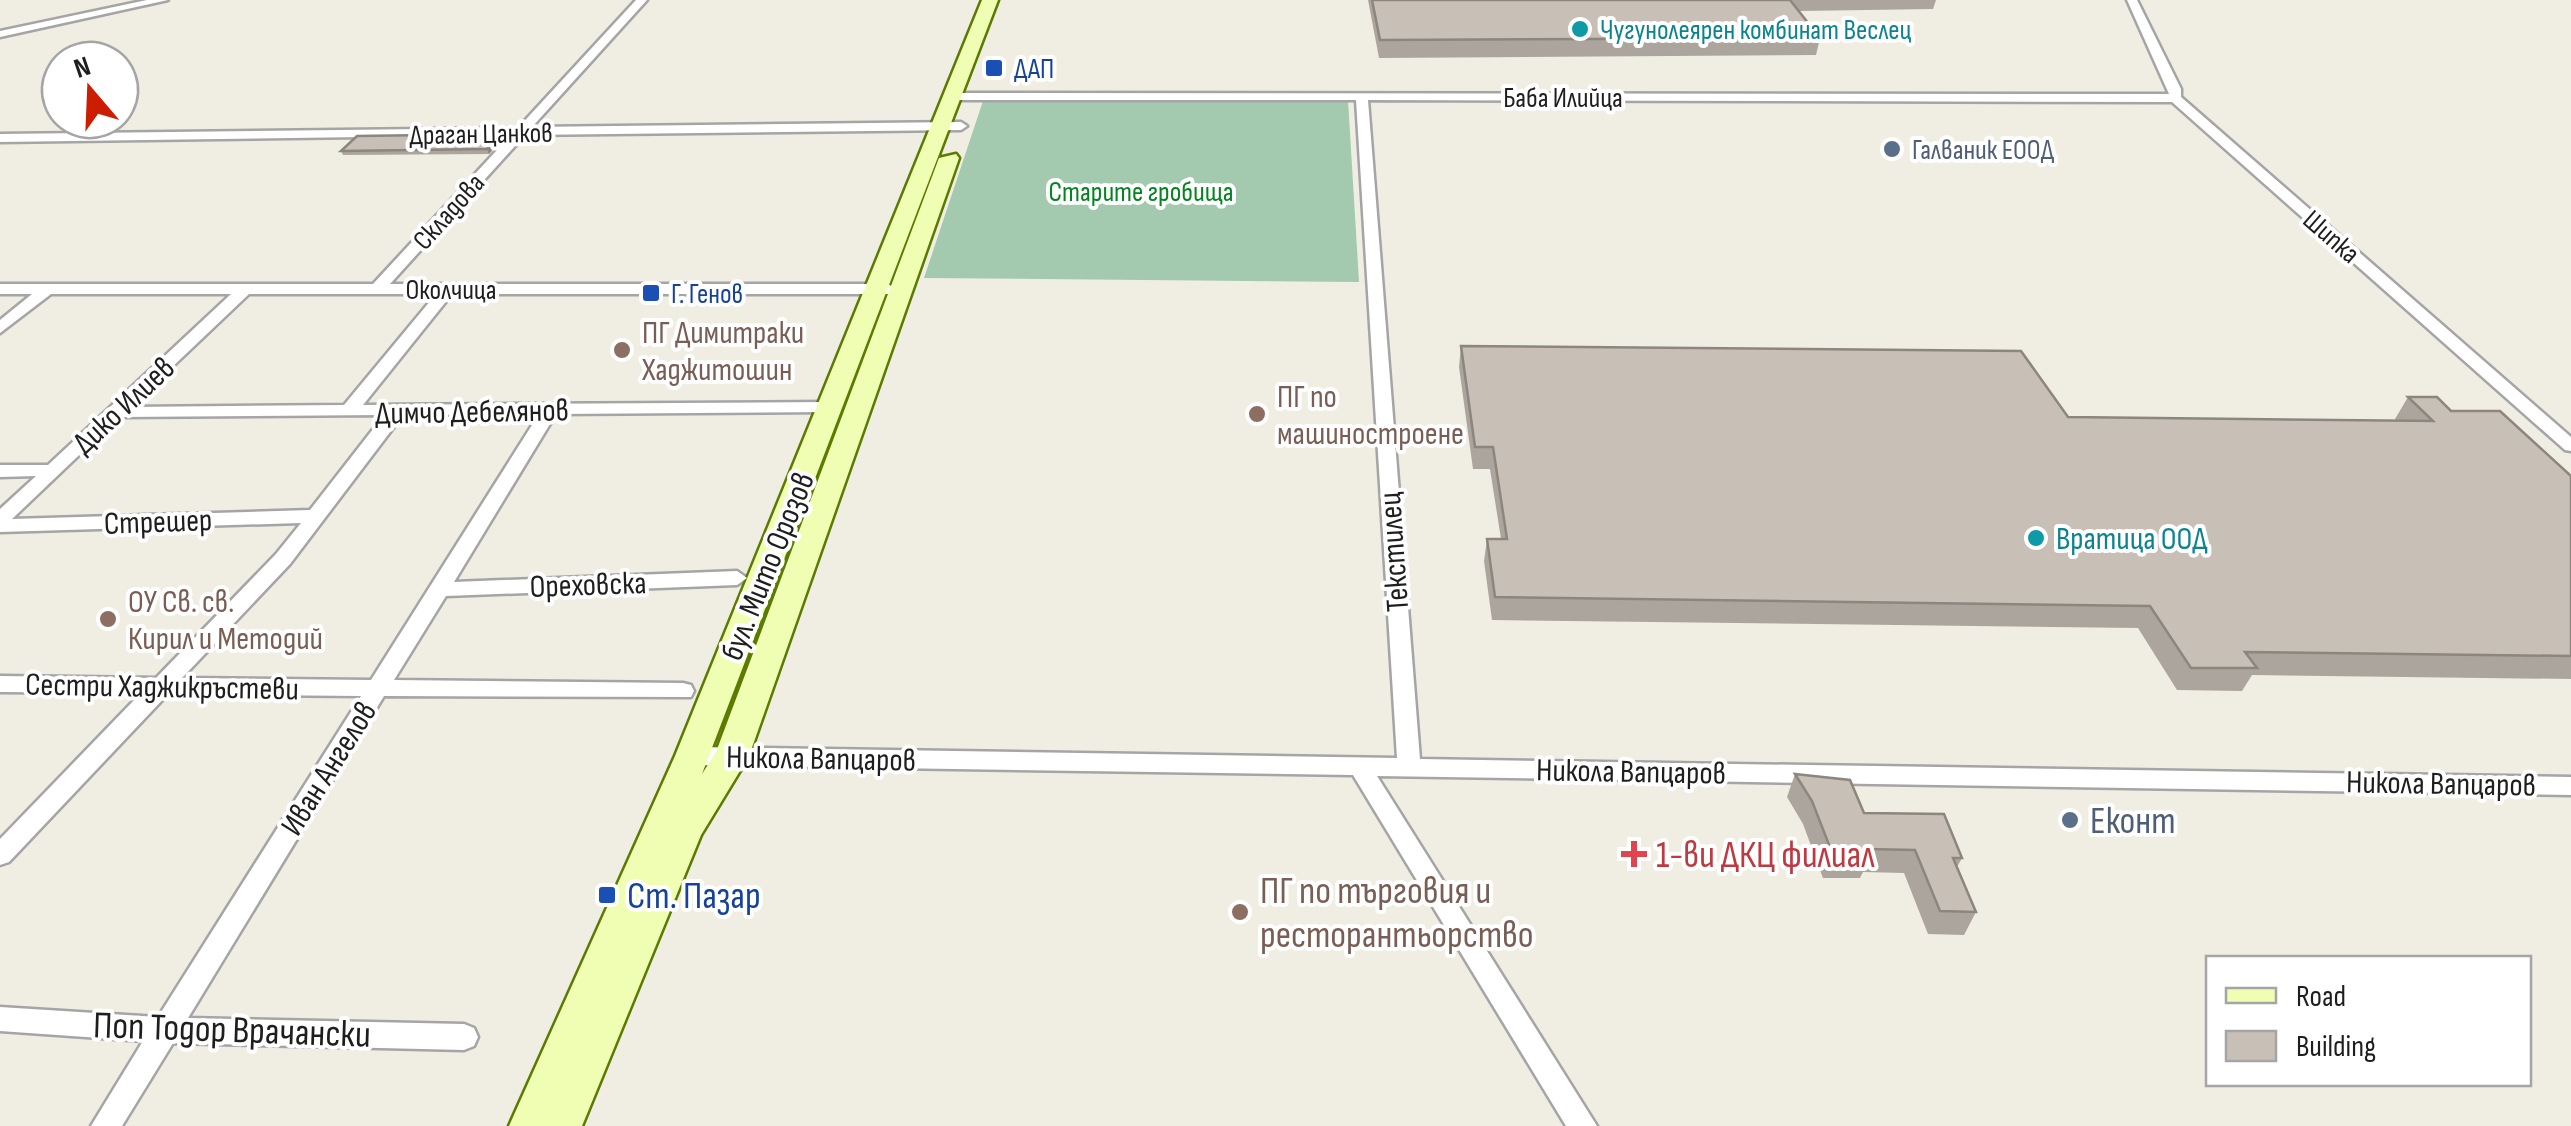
<svg xmlns="http://www.w3.org/2000/svg" width="2571" height="1126" viewBox="0 0 2571 1126" font-family="'Sofia Sans Condensed',sans-serif">
<rect width="100%" height="100%" fill="#f0ede3"/>
<!-- cemetery -->
<path fill="#a3caae" d="M 1348,100 L 1359,282 L 924,278 L 983,101 Z"/>
<g fill="none" stroke-linecap="round" stroke-linejoin="round">
<defs>
<g id="minor">
<path d="M 147,0 L 168,0 L 0,37 L 0,31 Z"/>
<path d="M 636,0 L 647,0 L 532,127 L 961,122 L 967,126 L 961,130 L 525,135 L 390,284 L 888,284 L 896,289 L 888,294 L 452,294 L 363,405 L 829,402 L 838,407 L 829,412 L 556,414 L 454,582 L 737,571 L 747,578 L 737,585 L 446,596 L 394,680 L 683,683 L 691,685 L 694,691 L 691,697 L 384,696 L 188,1018 L 464,1024 L 474,1028 L 478,1037 L 474,1046 L 464,1050 L 173,1043 L 122,1126 L 91,1126 L 143,1041 L 0,1031 L 0,1007 L 158,1017 L 361,696 L 168,694 L 9,862 L 0,865 L 0,839 L 141,693 L 0,692 L 0,676 L 156,678 L 276,554 L 301,523 L 0,532 L 0,509 L 36,476 L 0,477 L 0,465 L 48,465 L 231,294 L 51,294 L 0,333 L 0,320 L 32,294 L 0,294 L 0,284 L 373,284 L 511,135 L 0,142 L 0,134 L 518,128 ZM 249,294 L 436,294 L 344,405 L 130,407 ZM 539,414 L 371,680 L 182,678 L 290,564 L 403,415 ZM 384,415 L 310,510 L 12,519 L 119,417 Z"/>
<path d="M 2127,0 L 2137,0 L 2181,89 L 2181,97 L 2571,437 L 2571,451 L 2565,450 L 2172,102 L 1368,100 L 1420,759 L 2571,777 L 2571,795 L 1377,776 L 1597,1126 L 1566,1126 L 1353,775 L 692,765 L 684,762 L 680,756 L 684,750 L 692,747 L 1397,758 L 1356,100 L 952,100 L 946,96 L 948,93 L 2169,94 Z"/>
</g>
<path id="secondary" d="M 982,0 L 998,0 L 702,774 L 716,752 L 939,158 L 956,154 L 959,158 L 749,756 L 701,835 L 582,1126 L 509,1126 L 675,756 Z"/>
</defs>
<!-- minor casing -->
<use href="#minor" stroke="#a5a5a5" stroke-width="5"/>
<!-- secondary casing -->
<use href="#secondary" stroke="#5b7a00" stroke-width="5"/>
<!-- minor -->
<use href="#minor" fill="#fff" fill-rule="evenodd"/>
<!-- secondary -->
<use href="#secondary" fill="#effeb3" fill-rule="evenodd"/>
</g>
<!-- wall -->
<g fill="#aca59d">
<path d="M 1368,0 L 1936,0 L 1933,9 L 1799,11 L 1820,38 L 1816,55 L 1379,58 Z"/>
<path d="M 502,139 L 489,154 L 343,155 L 341,151 Z"/>
<path d="M 1461,346 L 2068,417 L 2396,421 L 2395,419 L 2408,397 L 2451,411 L 2571,476 L 2571,679 L 2252,675 L 2242,691 L 2177,690 L 2138,628 L 1492,620 L 1484,561 L 1487,539 L 1501,539 L 1490,469 L 1473,469 L 1459,367 Z"/>
<path d="M 1795,774 L 1864,813 L 1962,858 L 1957,867 L 1976,912 L 1964,935 L 1928,934 L 1904,873 L 1863,872 L 1860,878 L 1823,878 L 1803,824 L 1787,797 Z"/>
</g>
<!-- shaded-wall -->
<path fill="#8c867f" d="M 500,134 L 502,139 L 489,154 L 487,149 Z"/>
<!-- building -->
<g fill="#c8c0b6" stroke="#8c867f" stroke-width="2.5">
<path d="M 1372,0 L 1790,0 L 1820,38 L 1380,40 Z"/>
<path d="M 500,134 L 487,149 L 341,151 L 357,136 Z"/>
<path d="M 1461,346 L 2021,351 L 2068,417 L 2433,421 L 2408,397 L 2437,397 L 2451,411 L 2500,411 L 2571,476 L 2571,656 L 2245,652 L 2257,668 L 2191,668 L 2150,606 L 1495,597 L 1487,539 L 1507,539 L 1493,447 L 1475,447 Z"/>
<path d="M 1795,774 L 1850,780 L 1864,813 L 1944,814 L 1962,858 L 1953,858 L 1976,912 L 1940,911 L 1915,850 L 1868,849 L 1870,855 L 1833,855 L 1812,801 Z"/>
</g>
<!-- markers -->
<g fill="#0f9aa8" stroke="#fff" stroke-width="4">
<circle cx="1580" cy="29" r="10"/>
<circle cx="2036" cy="538" r="10"/>
</g>
<g fill="#1a4fb4" stroke="#fff" stroke-width="4">
<rect x="984" y="58" width="20" height="20" rx="5"/>
<rect x="641" y="283" width="20" height="20" rx="5"/>
<rect x="597" y="885" width="20" height="20" rx="5"/>
</g>
<g fill="#5c6f8a" stroke="#fff" stroke-width="4">
<circle cx="1892" cy="149" r="10"/>
<circle cx="2070" cy="820" r="10"/>
</g>
<g fill="#8d6e63" stroke="#fff" stroke-width="4">
<circle cx="622" cy="350" r="10"/>
<circle cx="1257" cy="414" r="10"/>
<circle cx="108" cy="619" r="10"/>
<circle cx="1240" cy="912" r="10"/>
</g>
<path fill="#e0444e" stroke="#fff" stroke-width="4" d="M1629 839h10v10h10v10h-10v10h-10v-10h-10v-10h10z"/>
<g text-anchor="middle" stroke-width="8" stroke-linejoin="round" paint-order="stroke">
<!-- far-culture labels -->
<g font-size="28" fill="#0d838f" stroke="#fff" text-anchor="start">
<text x="1600" y="39">Чугунолеярен комбинат Веслец</text>
</g>
<!-- far-transit labels -->
<g font-size="28" fill="#164399" stroke="#fff" text-anchor="start">
<text x="1014" y="78">ДАП</text>
<text x="671" y="303">Г. Генов</text>
</g>
<!-- far-street labels -->
<g font-size="28" fill="#1e1e1e" stroke="#fff">
<text x="1563" y="107">Баба Илийца</text>
<text transform="translate(481 133) rotate(-1)" y="10">Драган Цанков</text>
<text transform="translate(448 211) rotate(-48)" y="10">Складова</text>
<text transform="translate(2332 236) rotate(41)" y="10">Шипка</text>
<text x="451" y="299">Околчица</text>
</g>
<!-- far-service labels -->
<g font-size="28" fill="#4e5e75" stroke="#fff" text-anchor="start">
<text x="1912" y="159">Галваник ЕООД</text>
</g>
<!-- far-park labels -->
<g font-size="28" fill="#048421" stroke="#fff">
<text x="1141" y="201">Старите гробища</text>
</g>
<!-- education labels -->
<g font-size="32" fill="#785e54" stroke="#fff" text-anchor="start">
<text x="642" y="343">ПГ Димитраки<tspan x="642" dy="37">Хаджитошин</tspan></text>
<text x="1277" y="407">ПГ по<tspan x="1277" dy="37">машиностроене</tspan></text>
<text x="128" y="612">ОУ Св. св.<tspan x="128" dy="37">Кирил и Методий</tspan></text>
</g>
<!-- street labels -->
<g font-size="32" fill="#1e1e1e" stroke="#fff">
<text transform="translate(123 405) rotate(-43)" y="11">Дико Илиев</text>
<text transform="translate(472 411) rotate(-1)" y="11">Димчо Дебелянов</text>
<text transform="translate(158 521) rotate(-2)" y="11">Стрешер</text>
<text transform="translate(1393 552) rotate(-94)" y="11">Текстилец</text>
<text transform="translate(767 566) rotate(-68)" y="11">бул. Мито Орозов</text>
<text transform="translate(588 584) rotate(-2)" y="11">Ореховска</text>
<text transform="translate(162 686) rotate(1)" y="11">Сестри Хаджикръстеви</text>
<text transform="translate(821 758) rotate(1)" y="11">Никола Вапцаров</text>
<text transform="translate(328 768) rotate(-58)" y="11">Иван Ангелов</text>
<text transform="translate(1631 771) rotate(1)" y="11">Никола Вапцаров</text>
<text transform="translate(2441 783) rotate(1)" y="11">Никола Вапцаров</text>
</g>
<!-- culture labels -->
<g font-size="32" fill="#0d838f" stroke="#fff" text-anchor="start">
<text x="2056" y="549">Вратица ООД</text>
</g>
<!-- near-service labels -->
<g font-size="38" fill="#4e5e75" stroke="#fff" text-anchor="start">
<text x="2090" y="833">Еконт</text>
</g>
<!-- near-health labels -->
<g font-size="38" fill="#be3a42" stroke="#fff" text-anchor="start">
<text x="1656" y="867">1-ви ДКЦ филиал</text>
</g>
<!-- near-education labels -->
<g font-size="38" fill="#785e54" stroke="#fff" text-anchor="start">
<text x="1260" y="903">ПГ по търговия и<tspan x="1260" dy="44">ресторантьорство</tspan></text>
</g>
<!-- near-transit labels -->
<g font-size="38" fill="#164399" stroke="#fff" text-anchor="start">
<text x="627" y="908">Ст. Пазар</text>
</g>
<!-- near-street labels -->
<g font-size="38" fill="#1e1e1e" stroke="#fff">
<text transform="translate(232 1029) rotate(2)" y="13">Поп Тодор Врачански</text>
</g>
</g>
<!-- legend -->
<rect x="2206" y="956" width="325" height="130" fill="#ffffff" stroke="#a5a5a5" stroke-width="2.5"/>
<rect x="2226" y="988" width="50" height="15" fill="#effeb3" stroke="#a5a5a5" stroke-width="2.5"/>
<text x="2296" y="1006" font-size="30" fill="#1e1e1e">Road</text>
<rect x="2226" y="1031" width="50" height="30" fill="#c8c0b6" stroke="#a5a5a5" stroke-width="2.5"/>
<text x="2296" y="1056" font-size="30" fill="#1e1e1e">Building</text>
<!-- north arrow -->
<g transform="translate(90 90) rotate(341)"><circle r="48" fill="#ffffff" stroke="#a5a5a5" stroke-width="2.5"/>
<path d="M0-8L18 38L0 25L-18 38Z" fill="#cc1d00"/>
<text y="-15" font-size="28" font-weight="bold" text-anchor="middle" fill="#1e1e1e">N</text>
</g>
</svg>
